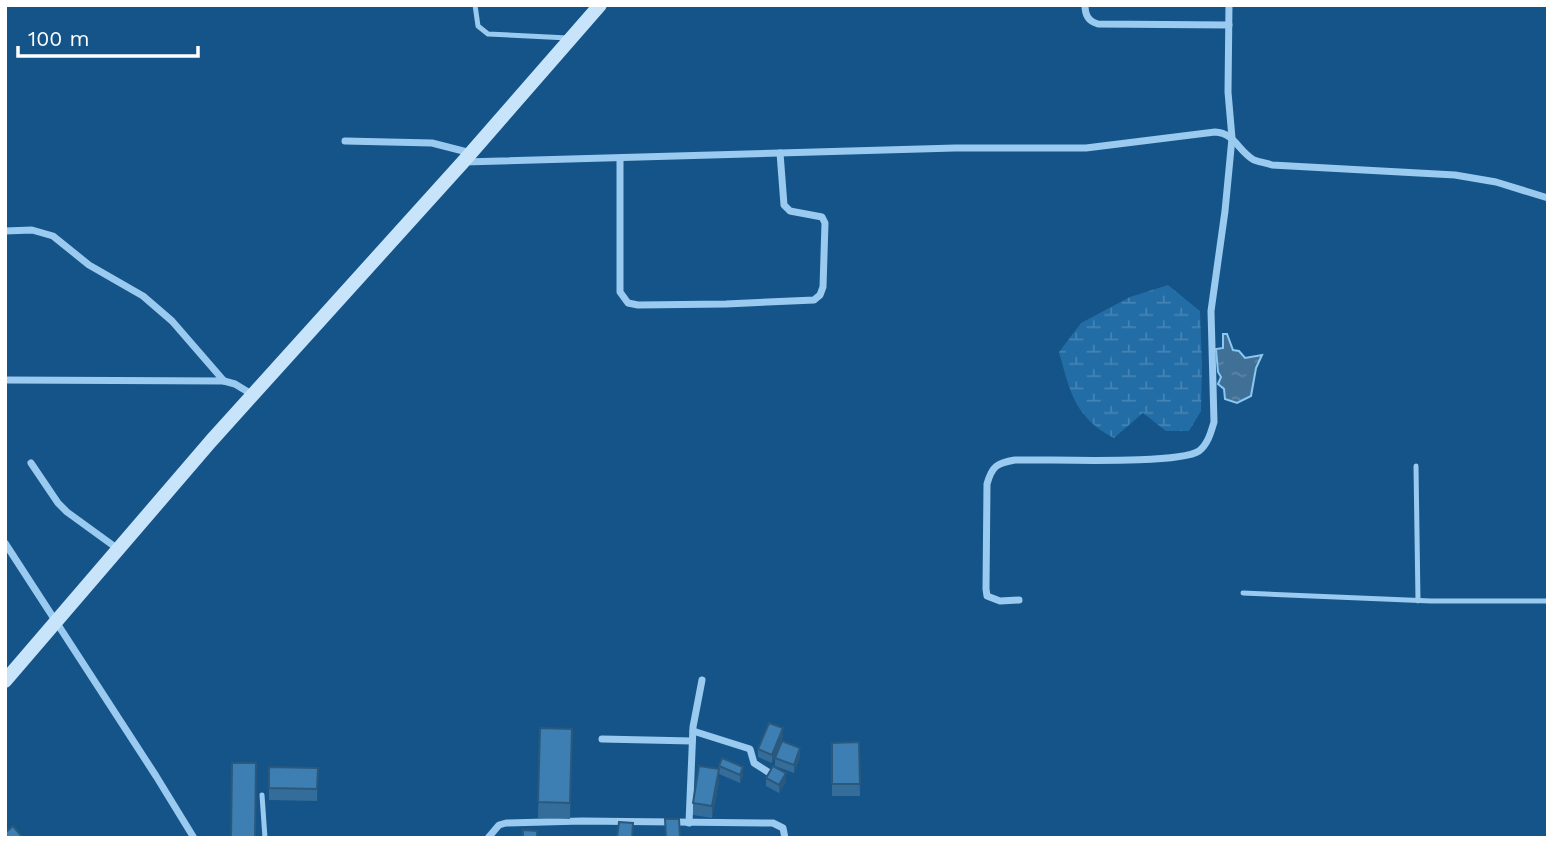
<svg xmlns="http://www.w3.org/2000/svg" width="1553" height="843" viewBox="0 0 1553 843" font-family="'Work Sans',sans-serif">
<defs>
<pattern id="wetland-marsh" width="20" height="14" patternUnits="userSpaceOnUse" patternTransform="scale(1.75)"><rect width="20" height="14" fill="#236da6"/><path d="M1 5h8M5 5V1M11 12h8M15 12V8" fill="none" stroke="#4483b3"/></pattern>
<pattern id="water-ripples" width="26" height="14" patternUnits="userSpaceOnUse" patternTransform="scale(1.75)"><rect width="26" height="14" fill="#417097"/><path d="M2 4q2-2 4 0t4 0M15 11q2-2 4 0t4 0" fill="none" stroke="#5e85a7"/></pattern>
</defs>
<rect width="100%" height="100%" fill="#145488"/>
<!-- wetland -->
<path fill="url(#wetland-marsh)" d="M 1168,285 L 1200,311 L 1202,364 L 1201,411 L 1189,431 L 1166,431 L 1143,413 L 1114,438 C 1075,418 1070,392 1059,352 L 1081,323 L 1130,297 Z"/>
<!-- water -->
<path fill="url(#water-ripples)" stroke="#8cc7f2" stroke-width="2" d="M 1223,334 L 1227,334 L 1233,350 L 1239,351 L 1245,358 L 1262,355 L 1256,368 L 1251,396 L 1237,403 L 1225,399 L 1224,389 L 1218,384 L 1221,377 L 1218,372 L 1216,349 L 1223,348 Z"/>
<g fill="none" stroke-linecap="round" stroke-linejoin="round">
<!-- lane -->
<g stroke="#9acaef" stroke-width="5">
<path d="M 475,5 L 478,26 L 488,34 L 568,38"/>
<path d="M 1416,466 L 1418,601"/>
<path d="M 1243,593 L 1431,601 L 1548,601"/>
<path d="M 262,795 L 265,838"/>
</g>
<!-- street -->
<g stroke="#9acaef" stroke-width="7">
<path d="M 1085,5 C 1085,15 1088,21 1098,24 L 1229,25"/>
<path d="M 345,141 L 432,143 L 471,153"/>
<path d="M 620,158 L 620,292 L 628,303 L 638,305 L 726,304 L 814,300 L 820,295 L 823,287 L 825,223 L 822,217 L 790,211 L 784,205 L 780,153"/>
<path d="M 464,162 L 955,148 L 1086,148 L 1215,132 C 1235,133 1238,151 1254,160 C 1259,162 1266,163 1272,165 L 1455,175 L 1496,182 L 1548,198"/>
<path d="M 5,231 L 32,230 L 53,236 L 89,265 L 143,296 L 172,321 L 224,381"/>
<path d="M 5,380 L 224,381 L 235,384 L 253,395"/>
<path d="M 31,463 L 58,503 L 67,512 L 118,549"/>
<path d="M 5,543 L 156,776 L 194,838"/>
<path d="M 1019,600 L 1000,601 L 987,596 L 986,589 L 987,484 C 992,466 997,463 1015,460 C 1048,459 1178,465 1199,451 C 1208,444 1211,432 1214,422 L 1211,311 L 1225,211 L 1232,138 L 1228,92 L 1229,5"/>
<path d="M 693,731 L 750,749 L 754,763 L 768,772"/>
<path d="M 602,739 L 692,741"/>
<path d="M 689,823 L 693,727 L 702,680"/>
<path d="M 488,838 L 499,825 L 506,823 L 582,821 L 773,823 L 783,828 L 785,838"/>
</g>
<!-- secondary -->
<path stroke="#c8e4fa" stroke-width="14" d="M 5,681 L 211,441 L 463,162 L 600,5"/>
</g>
<!-- wall -->
<g fill="#346d99">
<path d="M 540,728 L 572,729 L 570,819 L 538,818 Z"/>
<path d="M 783,736 L 772,763 L 758,757 L 758,749 Z"/>
<path d="M 859,742 L 860,796 L 832,796 L 832,743 Z"/>
<path d="M 800,756 L 794,773 L 775,766 L 775,758 Z"/>
<path d="M 719,766 L 743,775 L 740,783 L 719,774 Z"/>
<path d="M 318,768 L 317,801 L 269,800 L 269,788 Z"/>
<path d="M 766,778 L 786,781 L 779,793 L 766,786 Z"/>
<path d="M 719,781 L 712,818 L 693,815 L 693,803 Z"/>
</g>
<!-- shaded-wall -->
<g fill="#2b597d">
<path d="M 783,728 L 783,736 L 772,763 L 772,755 Z"/>
<path d="M 800,748 L 800,756 L 794,773 L 794,765 Z"/>
<path d="M 743,767 L 743,775 L 740,783 L 740,775 Z"/>
<path d="M 719,769 L 719,781 L 712,818 L 712,806 Z"/>
<path d="M 786,773 L 786,781 L 779,793 L 779,785 Z"/>
</g>
<!-- building -->
<g fill="#3d7fb2" stroke="#2b597d" stroke-width="2">
<path d="M 769,723 L 783,728 L 772,755 L 758,749 Z"/>
<path d="M 540,728 L 572,729 L 570,803 L 538,802 Z"/>
<path d="M 782,741 L 800,748 L 794,765 L 775,758 Z"/>
<path d="M 859,742 L 860,784 L 832,784 L 832,743 Z"/>
<path d="M 722,758 L 743,767 L 740,775 L 719,766 Z"/>
<path d="M 232,763 L 256,763 L 255,838 L 231,838 Z"/>
<path d="M 699,766 L 719,769 L 712,806 L 693,803 Z"/>
<path d="M 773,766 L 786,773 L 779,785 L 766,778 Z"/>
<path d="M 269,767 L 318,768 L 317,789 L 269,788 Z"/>
<path d="M 665,819 L 679,819 L 680,838 L 666,838 Z"/>
<path d="M 619,822 L 633,823 L 632,838 L 617,838 Z"/>
<path d="M 13,826 L 23,838 L 5,838 L 5,833 Z"/>
<path d="M 523,830 L 537,831 L 537,838 L 523,838 Z"/>
</g>
<!-- border -->
<rect width="1553" height="843" fill="none" stroke="#ffffff" stroke-width="14"/>
<!-- scale -->
<path d="M18 46v10h180v-10" fill="none" stroke="#ffffff" stroke-width="3.5"/>
<text x="28" y="46" font-size="21" fill="#ffffff" stroke="#145488" stroke-width="5" paint-order="stroke">100 m</text>
</svg>
